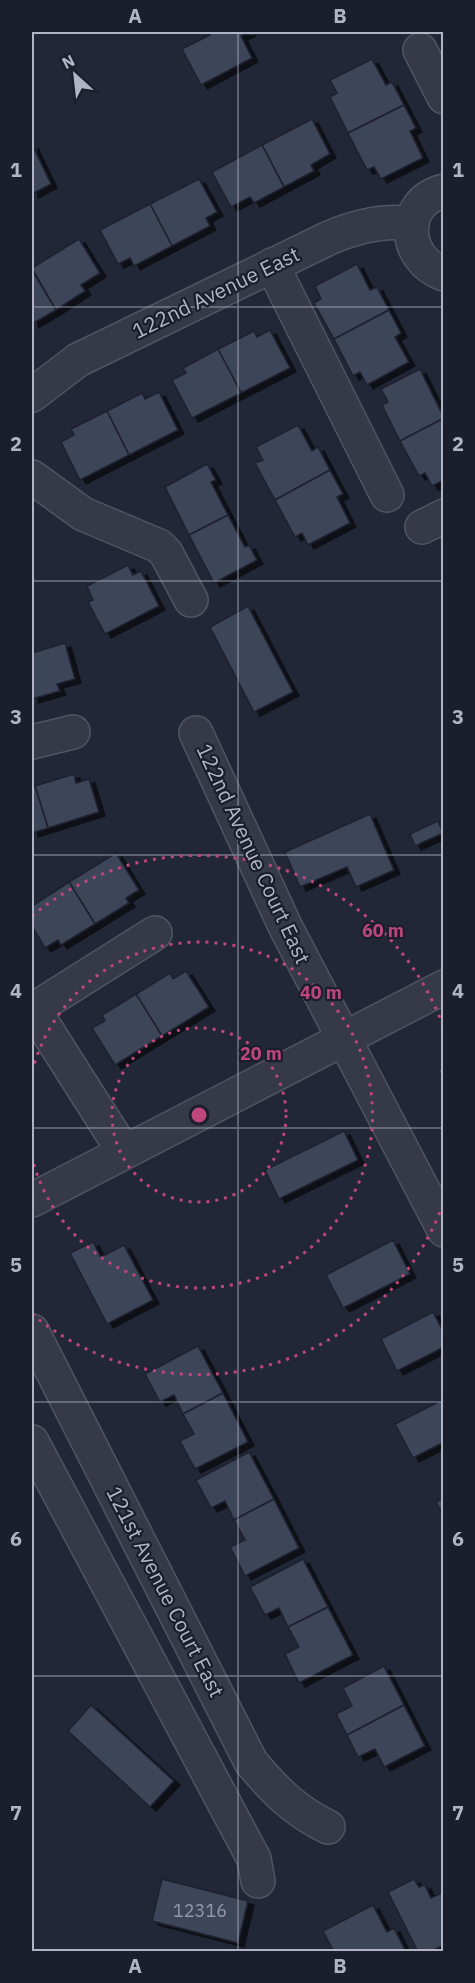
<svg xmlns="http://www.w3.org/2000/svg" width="475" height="1983" viewBox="0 0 475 1983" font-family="'IBM Plex Sans',sans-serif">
<defs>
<filter id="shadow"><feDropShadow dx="6" dy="4" stdDeviation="0" flood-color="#0009"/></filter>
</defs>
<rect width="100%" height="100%" fill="#222738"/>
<!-- building -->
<g fill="#3e4458" stroke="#1d202f" stroke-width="1.5" filter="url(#shadow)">
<path d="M 208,32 L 250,32 L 241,36 L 252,58 L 201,85 L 182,49 L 210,35 Z"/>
<path d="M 372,59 L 386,85 L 392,82 L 404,105 L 348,133 L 330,97 L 337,93 L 330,80 Z"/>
<path d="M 404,105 L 416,128 L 410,131 L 423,158 L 381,179 L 374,167 L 367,170 L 348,133 Z"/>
<path d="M 312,119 L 330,154 L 311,165 L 314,171 L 284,187 L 262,145 Z"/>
<path d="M 32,144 L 51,184 L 32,194 Z"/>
<path d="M 262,145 L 284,187 L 254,203 L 250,197 L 231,207 L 212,172 Z"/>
<path d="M 199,179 L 217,212 L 206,218 L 210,226 L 172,246 L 150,204 Z"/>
<path d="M 150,204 L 172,246 L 134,266 L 130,258 L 118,264 L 100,230 Z"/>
<path d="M 79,239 L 100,273 L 81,285 L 85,291 L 56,310 L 32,268 Z"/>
<path d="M 357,264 L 370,290 L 377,287 L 389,310 L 334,339 L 314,303 L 321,299 L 315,286 Z"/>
<path d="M 32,270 L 56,310 L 32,324 Z"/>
<path d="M 389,310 L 401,333 L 395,337 L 409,362 L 367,385 L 360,372 L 353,376 L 334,339 Z"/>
<path d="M 270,330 L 290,368 L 241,393 L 218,349 L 254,331 L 257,337 Z"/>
<path d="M 218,349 L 241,393 L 192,418 L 172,380 L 186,373 L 183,368 Z"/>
<path d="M 420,369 L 444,418 L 400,441 L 382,405 L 388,402 L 381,389 Z"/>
<path d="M 159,392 L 178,430 L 129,455 L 107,411 L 142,393 L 145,399 Z"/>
<path d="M 107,411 L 129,455 L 80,480 L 61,442 L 74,435 L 71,429 Z"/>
<path d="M 444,418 L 444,480 L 432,486 L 425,473 L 419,476 L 400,441 Z"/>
<path d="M 298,425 L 312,451 L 318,447 L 330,470 L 275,500 L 255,463 L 263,460 L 256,447 Z"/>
<path d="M 207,464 L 216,480 L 211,482 L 228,515 L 189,535 L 165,487 Z"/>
<path d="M 330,470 L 343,494 L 337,497 L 350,523 L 308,545 L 302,533 L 295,537 L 275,500 Z"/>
<path d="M 228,515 L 245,547 L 249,545 L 257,560 L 214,583 L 189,535 Z"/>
<path d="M 128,565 L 133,575 L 141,571 L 159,606 L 105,634 L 88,602 L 93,600 L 87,586 Z"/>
<path d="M 248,606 L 293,692 L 254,712 L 210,627 Z"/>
<path d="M 65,643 L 75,679 L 57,684 L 60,691 L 32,699 L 32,653 Z"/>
<path d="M 74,774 L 76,783 L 89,779 L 99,812 L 48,828 L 35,786 Z"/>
<path d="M 35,786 L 48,828 L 32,833 L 32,787 Z"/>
<path d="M 370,814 L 394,870 L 356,887 L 347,867 L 300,887 L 285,852 Z"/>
<path d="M 438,821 L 443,833 L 415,846 L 410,834 Z"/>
<path d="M 116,853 L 139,890 L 126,898 L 129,903 L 95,924 L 69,882 Z"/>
<path d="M 69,882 L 95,924 L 61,945 L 58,940 L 45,948 L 32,926 L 32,906 Z"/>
<path d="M 186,971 L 209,1007 L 162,1036 L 136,994 L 170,973 L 173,979 Z"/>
<path d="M 136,994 L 162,1036 L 115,1065 L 92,1028 L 105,1021 L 102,1015 Z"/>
<path d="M 444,1067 L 444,1081 L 438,1070 Z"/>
<path d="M 344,1131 L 358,1160 L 279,1199 L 265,1170 Z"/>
<path d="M 393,1240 L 410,1274 L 343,1308 L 326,1275 Z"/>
<path d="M 93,1242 L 101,1257 L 124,1245 L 153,1300 L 107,1324 L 70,1253 Z"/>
<path d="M 433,1312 L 444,1333 L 444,1347 L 397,1371 L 381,1339 Z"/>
<path d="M 198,1346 L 223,1393 L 183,1414 L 174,1395 L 160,1402 L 145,1374 Z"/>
<path d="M 223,1393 L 248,1442 L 195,1469 L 180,1441 L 194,1434 L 183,1414 Z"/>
<path d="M 444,1399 L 444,1442 L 413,1458 L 395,1424 Z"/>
<path d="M 249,1452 L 274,1499 L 234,1520 L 225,1501 L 211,1508 L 196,1480 Z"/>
<path d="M 444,1498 L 444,1516 L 436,1502 Z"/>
<path d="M 274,1499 L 299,1548 L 245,1576 L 230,1547 L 245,1540 L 234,1520 Z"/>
<path d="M 303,1559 L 328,1607 L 288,1627 L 279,1608 L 265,1615 L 250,1587 Z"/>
<path d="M 328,1607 L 353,1655 L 299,1683 L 285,1654 L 299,1647 L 288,1627 Z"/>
<path d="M 384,1666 L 404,1705 L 347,1735 L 336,1714 L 352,1706 L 343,1688 Z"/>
<path d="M 91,1705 L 174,1781 L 150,1807 L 68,1731 Z"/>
<path d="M 404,1705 L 425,1746 L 384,1767 L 375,1749 L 358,1757 L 347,1735 Z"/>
<path d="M 162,1879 L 248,1901 L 238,1943 L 152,1921 Z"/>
<path d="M 414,1879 L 419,1887 L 425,1885 L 431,1898 L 444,1892 L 444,1945 L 430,1952 L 418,1952 L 388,1892 Z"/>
<path d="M 373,1905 L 387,1932 L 394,1928 L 406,1952 L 334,1952 L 323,1931 Z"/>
</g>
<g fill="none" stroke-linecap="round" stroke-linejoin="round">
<defs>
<g id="minor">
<path d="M 420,50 L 444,97"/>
<path d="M 444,191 C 399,202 402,259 444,274"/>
<path d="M 272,265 L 387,495"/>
<path d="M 32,395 L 78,360 L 329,238 C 355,227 383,219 412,224"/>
<path d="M 32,477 L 83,514 L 159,546 L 166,553 L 191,600"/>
<path d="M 422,527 L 444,516"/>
<path d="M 196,733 L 285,926 L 444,1230"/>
<path d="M 32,742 L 73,732"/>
<path d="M 32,1007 L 124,1152"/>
<path d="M 33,1010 L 155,933"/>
<path d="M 32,1200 L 444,987"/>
<path d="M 32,1331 L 251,1762 C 274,1790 295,1811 328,1827"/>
<path d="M 32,1442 L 254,1859 L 258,1881"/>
</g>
</defs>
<!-- minor casing -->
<use href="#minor" stroke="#505463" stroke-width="36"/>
<!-- minor -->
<use href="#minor" stroke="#353948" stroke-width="33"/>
</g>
<!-- grid -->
<path fill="none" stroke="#b0b4c5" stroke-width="1.5" stroke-opacity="0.55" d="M 238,32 L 238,1952M 32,307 L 444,307M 32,581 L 444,581M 32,855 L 444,855M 32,1128 L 444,1128M 32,1402 L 444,1402M 32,1676 L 444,1676"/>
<!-- distance rings -->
<g fill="none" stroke="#bd477b" stroke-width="3" stroke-dasharray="3 6">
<circle cx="199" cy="1115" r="87"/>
<path d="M32 1072A173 173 0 1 1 32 1158"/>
<path d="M443 1204A260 260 0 0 1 32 1314M32 916A260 260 0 0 1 443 1026"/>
</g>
<g text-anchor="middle" stroke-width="4.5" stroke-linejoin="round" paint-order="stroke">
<!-- number labels -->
<g font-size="18" fill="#9498aa">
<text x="200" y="1917">12316</text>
</g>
<!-- street labels -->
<g font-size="21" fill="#b0b4c5" stroke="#1b1f2d">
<text transform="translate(216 293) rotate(-26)" y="7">122nd Avenue East</text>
<text transform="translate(253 854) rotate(65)" y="7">122nd Avenue Court East</text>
<text transform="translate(165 1592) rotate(63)" y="7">121st Avenue Court East</text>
</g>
</g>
<circle cx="199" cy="1115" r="9" fill="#bd477b" stroke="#1b1f2d" stroke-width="3"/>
<g font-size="18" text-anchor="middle" font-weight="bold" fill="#bd477b" stroke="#1b1f2d" stroke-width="4.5" stroke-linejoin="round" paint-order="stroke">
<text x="383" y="937">60 m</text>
<text x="321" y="999">40 m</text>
<text x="261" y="1060">20 m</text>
</g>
<!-- border -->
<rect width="475" height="1983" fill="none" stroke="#1b1f2d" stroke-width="66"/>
<!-- north arrow -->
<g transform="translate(75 75) rotate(333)" stroke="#1b1f2d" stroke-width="4.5" paint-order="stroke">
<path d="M0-4.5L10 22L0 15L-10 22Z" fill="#b0b4c5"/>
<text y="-9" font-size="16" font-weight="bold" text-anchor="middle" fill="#b0b4c5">N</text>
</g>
<rect x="33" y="33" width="409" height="1917" fill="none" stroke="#b0b4c5" stroke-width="2"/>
<g font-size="20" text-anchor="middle" font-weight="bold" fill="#b0b4c5">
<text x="135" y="23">A</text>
<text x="340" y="23">B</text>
<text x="16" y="177">1</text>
<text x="458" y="177">1</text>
<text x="16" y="451">2</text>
<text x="458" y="451">2</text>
<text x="16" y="724">3</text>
<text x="458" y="724">3</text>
<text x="16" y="998">4</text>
<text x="458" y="998">4</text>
<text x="16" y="1272">5</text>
<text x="458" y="1272">5</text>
<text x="16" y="1546">6</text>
<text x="458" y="1546">6</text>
<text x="16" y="1820">7</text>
<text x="458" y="1820">7</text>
<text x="135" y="1973">A</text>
<text x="340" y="1973">B</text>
</g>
</svg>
